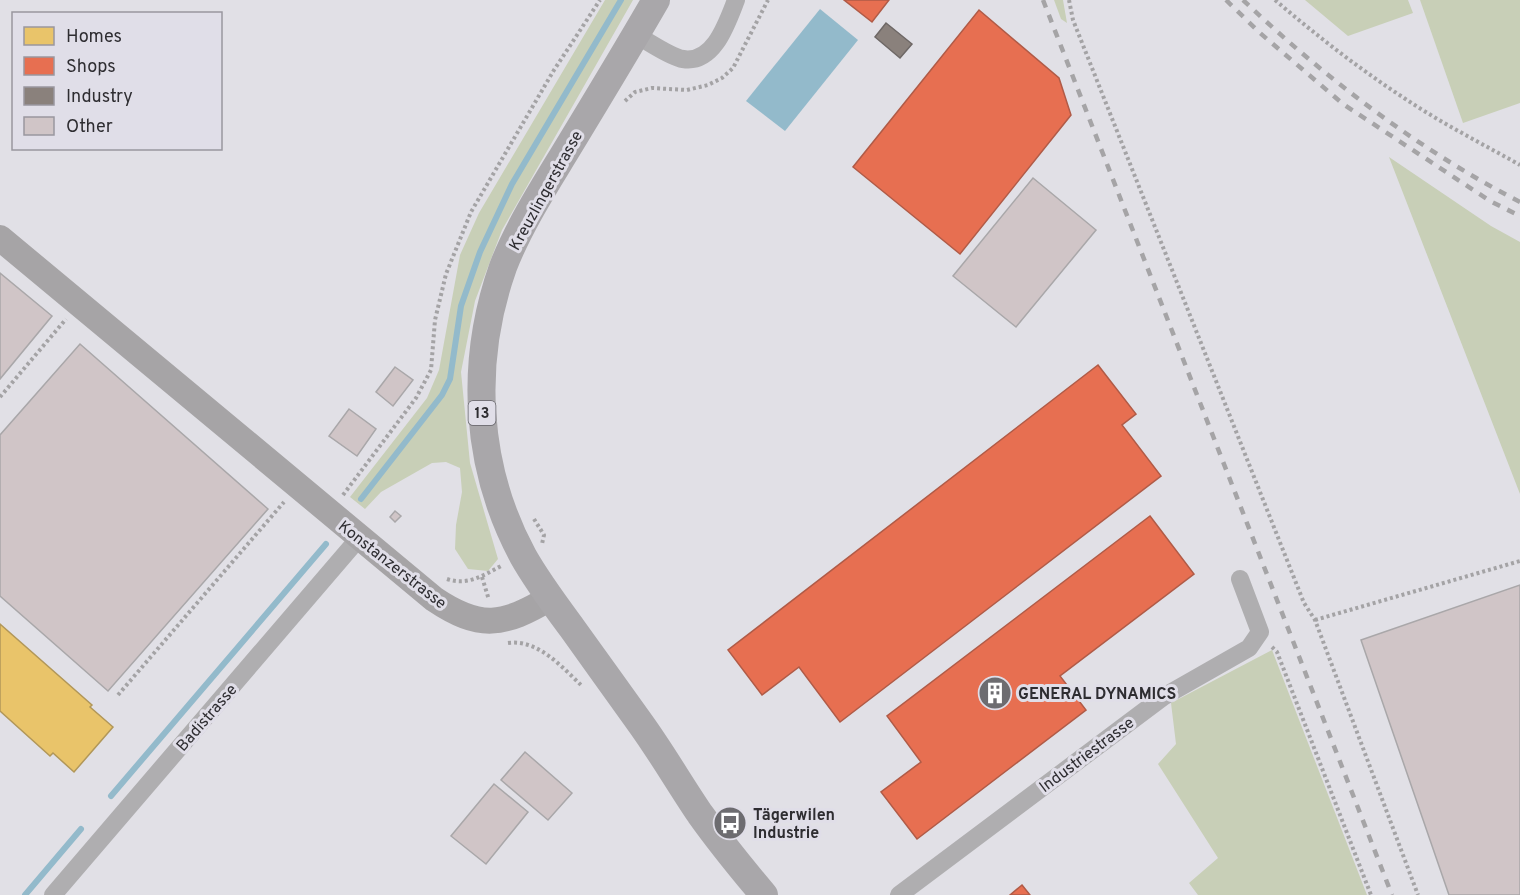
<svg xmlns="http://www.w3.org/2000/svg" width="1520" height="895" viewBox="0 0 1520 895" font-family="Overpass,sans-serif">
<rect width="100%" height="100%" fill="#e1e0e6"/>
<!-- green -->
<g fill="#c8cfb7">
<path d="M 605,0 L 633,0 L 502,230 L 475,301 L 461,372 L 470,463 L 498,559 L 488,571 L 468,569 L 455,549 L 456,525 L 462,492 L 460,468 L 446,462 L 432,463 L 381,492 L 365,509 L 350,497 L 427,398 L 439,370 L 460,255 L 479,213 Z"/>
<path d="M 1054,0 L 1063,0 L 1067,23 L 1061,19 Z"/>
<path d="M 1305,0 L 1408,0 L 1413,13 L 1348,36 Z"/>
<path d="M 1420,0 L 1520,0 L 1520,103 L 1463,123 Z"/>
<path d="M 1389,157 L 1491,226 L 1520,242 L 1520,494 Z"/>
<path d="M 1272,650 L 1367,895 L 1198,895 L 1189,883 L 1218,858 L 1158,764 L 1176,744 L 1171,703 Z"/>
</g>
<!-- water -->
<path fill="#93bacb" d="M 820,9 L 858,40 L 785,131 L 746,101 Z"/>
<!-- homes -->
<path fill="#e9c46a" stroke="#b19759" stroke-width="1.5" d="M 0,624 L 92,705 L 90,707 L 113,727 L 74,772 L 53,753 L 50,756 L 0,711 Z"/>
<!-- shops -->
<g fill="#e76f51" stroke="#b05b47" stroke-width="1.5">
<path d="M 844,0 L 889,0 L 872,22 Z"/>
<path d="M 979,10 L 1059,78 L 1071,115 L 960,254 L 853,167 Z"/>
<path d="M 1098,365 L 1136,414 L 1122,425 L 1161,476 L 840,722 L 799,667 L 762,695 L 728,650 Z"/>
<path d="M 1150,516 L 1194,574 L 1060,676 L 1086,710 L 917,839 L 881,792 L 921,762 L 887,716 Z"/>
<path d="M 1022,885 L 1030,895 L 1010,895 Z"/>
</g>
<!-- industry -->
<path fill="#8a817c" stroke="#6e6866" stroke-width="1.5" d="M 886,23 L 912,44 L 900,58 L 875,37 Z"/>
<g fill="none" stroke-linecap="round" stroke-linejoin="round">
<!-- stream -->
<g stroke="#93bacb" stroke-width="6">
<path d="M 361,499 L 442,395 L 450,379 L 461,306 L 480,252 L 512,184 L 621,0"/>
<path d="M 111,796 L 326,544"/>
<path d="M 25,895 L 81,829"/>
</g>
</g>
<!-- building -->
<g fill="#d0c5c7" stroke="#a9a7a9" stroke-width="1.5">
<path d="M 1033,178 L 1096,230 L 1016,327 L 953,276 Z"/>
<path d="M 0,273 L 52,316 L 0,379 Z"/>
<path d="M 80,344 L 268,509 L 108,691 L 0,596 L 0,435 Z"/>
<path d="M 395,367 L 413,380 L 393,406 L 376,392 Z"/>
<path d="M 349,409 L 376,429 L 357,456 L 329,436 Z"/>
<path d="M 395,511 L 401,516 L 395,522 L 390,517 Z"/>
<path d="M 1520,585 L 1520,895 L 1449,895 L 1361,640 Z"/>
<path d="M 525,752 L 572,793 L 548,820 L 501,780 Z"/>
<path d="M 494,784 L 528,812 L 486,864 L 451,836 Z"/>
</g>
<g fill="none" stroke-linecap="round" stroke-linejoin="round">
<!-- path -->
<g stroke="#a4a3a5" stroke-width="4" stroke-dasharray="3 3" stroke-linecap="butt">
<path d="M 1069,0 L 1073,20 L 1304,603 L 1315,620 L 1418,895"/>
<path d="M 1275,0 C 1316,35 1358,68 1404,98 C 1441,123 1481,143 1520,165"/>
<path d="M 625,101 L 635,92 L 652,88 L 687,90 L 708,85 L 722,78 L 733,68 L 768,0"/>
<path d="M 0,397 L 66,319"/>
<path d="M 343,495 L 416,398 L 431,370 L 435,320 L 446,274 L 471,212 L 554,70 L 600,0"/>
<path d="M 534,519 L 544,535 L 542,544"/>
<path d="M 482,577 L 489,600"/>
<path d="M 447,579 C 468,586 484,575 501,566"/>
<path d="M 1315,620 L 1520,561"/>
<path d="M 508,643 C 538,639 562,667 582,686"/>
<path d="M 1272,647 L 1277,652 L 1371,895"/>
<path d="M 118,695 L 284,502"/>
</g>
<!-- street -->
<g stroke="#afaeb0" stroke-width="18">
<path d="M 636,35 C 648,41 670,57 683,59 C 714,64 727,23 736,0"/>
<path d="M 53,895 L 359,538"/>
<path d="M 899,895 L 1163,697 L 1249,648 L 1260,632 L 1240,579"/>
</g>
<!-- secondary -->
<path stroke="#a6a4a6" stroke-width="26" d="M 0,238 L 434,599 C 480,630 503,626 550,598"/>
<!-- primary -->
<path stroke="#a9a7aa" stroke-width="28" d="M 656,0 C 626,52 595,103 564,154 C 542,190 518,228 503,267 C 469,363 475,467 523,556 C 537,581 555,605 572,628 C 594,659 616,689 638,720 C 660,750 679,783 700,814 C 720,842 742,869 764,895"/>
<!-- rail -->
<g stroke="#a5a4a6" stroke-width="4.5" stroke-dasharray="8 8" stroke-linecap="butt">
<path d="M 1043,0 L 1392,895"/>
<path d="M 1226,0 L 1260,33 L 1343,104 L 1490,201 L 1520,216"/>
<path d="M 1243,0 C 1325,78 1419,150 1520,202"/>
</g>
</g>
<!-- icons -->
<defs>
<symbol id="building-disc" viewBox="-11 -11 22 22"><circle r="9.5" fill="#6d6c70" stroke="#e0dee8"/><path d="M-4-6H4V6H1V3H-1V6H-4ZM-2.5-4.3h1.7v1.8h-1.7ZM.8-4.3h1.7v1.8H.8ZM-2.5-1h1.7V.8h-1.7ZM.8-1h1.7V.8H.8Z" fill="#fff"/></symbol>
<symbol id="bus-disc" viewBox="-11 -11 22 22"><circle r="9.5" fill="#6d6c70" stroke="#e0dee8"/><path d="M-5-6H5V4H4V6H2V4H-2V6H-4V4H-5ZM-3.5-4V0h7V-4ZM-3.5 1.2v1.5H-2V1.2ZM2 1.2v1.5H3.5V1.2Z" fill="#fff"/></symbol>
</defs>
<g fill-rule="evenodd">
<use href="#building-disc" x="976" y="674" width="38" height="38"/>
<use href="#bus-disc" x="711" y="804" width="38" height="38"/>
</g>
<g text-anchor="middle" stroke-width="6" stroke-linejoin="round" paint-order="stroke">
<!-- shield labels -->
<rect fill="#e0dee8" stroke="#636268" stroke-width="1.5" x="468.5" y="401" width="27" height="24" rx="4.5"/>
<g font-size="15" font-weight="bold" fill="#2e2d31">
<text x="482" y="418">13</text>
</g>
<!-- street labels -->
<g font-size="16" fill="#2e2d31" stroke="#e0dee8">
<text transform="translate(545 190) rotate(-61)" y="6">Kreuzlingerstrasse</text>
<text transform="translate(393 564) rotate(38)" y="6">Konstanzerstrasse</text>
<text transform="translate(206 717) rotate(-49)" y="6">Badistrasse</text>
<text transform="translate(1086 754) rotate(-37)" y="6">Industriestrasse</text>
</g>
<!-- poi labels -->
<g font-size="16" font-weight="bold" fill="#2e2d31" stroke="#e0dee8" text-anchor="start">
<text x="1018" y="699">GENERAL DYNAMICS</text>
<text x="753" y="820">Tägerwilen<tspan x="753" dy="18">Industrie</tspan></text>
</g>
</g>
<!-- legend -->
<rect x="12" y="12" width="210" height="138" fill="#e0dee8" stroke="#99979f" stroke-width="1.5"/>
<rect x="24" y="27" width="30" height="18" fill="#e9c46a" stroke="#99979f" stroke-width="1.5"/>
<text x="66" y="42" font-size="18" fill="#2e2d31">Homes</text>
<rect x="24" y="57" width="30" height="18" fill="#e76f51" stroke="#99979f" stroke-width="1.5"/>
<text x="66" y="72" font-size="18" fill="#2e2d31">Shops</text>
<rect x="24" y="87" width="30" height="18" fill="#8a817c" stroke="#99979f" stroke-width="1.5"/>
<text x="66" y="102" font-size="18" fill="#2e2d31">Industry</text>
<rect x="24" y="117" width="30" height="18" fill="#d0c5c7" stroke="#99979f" stroke-width="1.5"/>
<text x="66" y="132" font-size="18" fill="#2e2d31">Other</text>
</svg>
